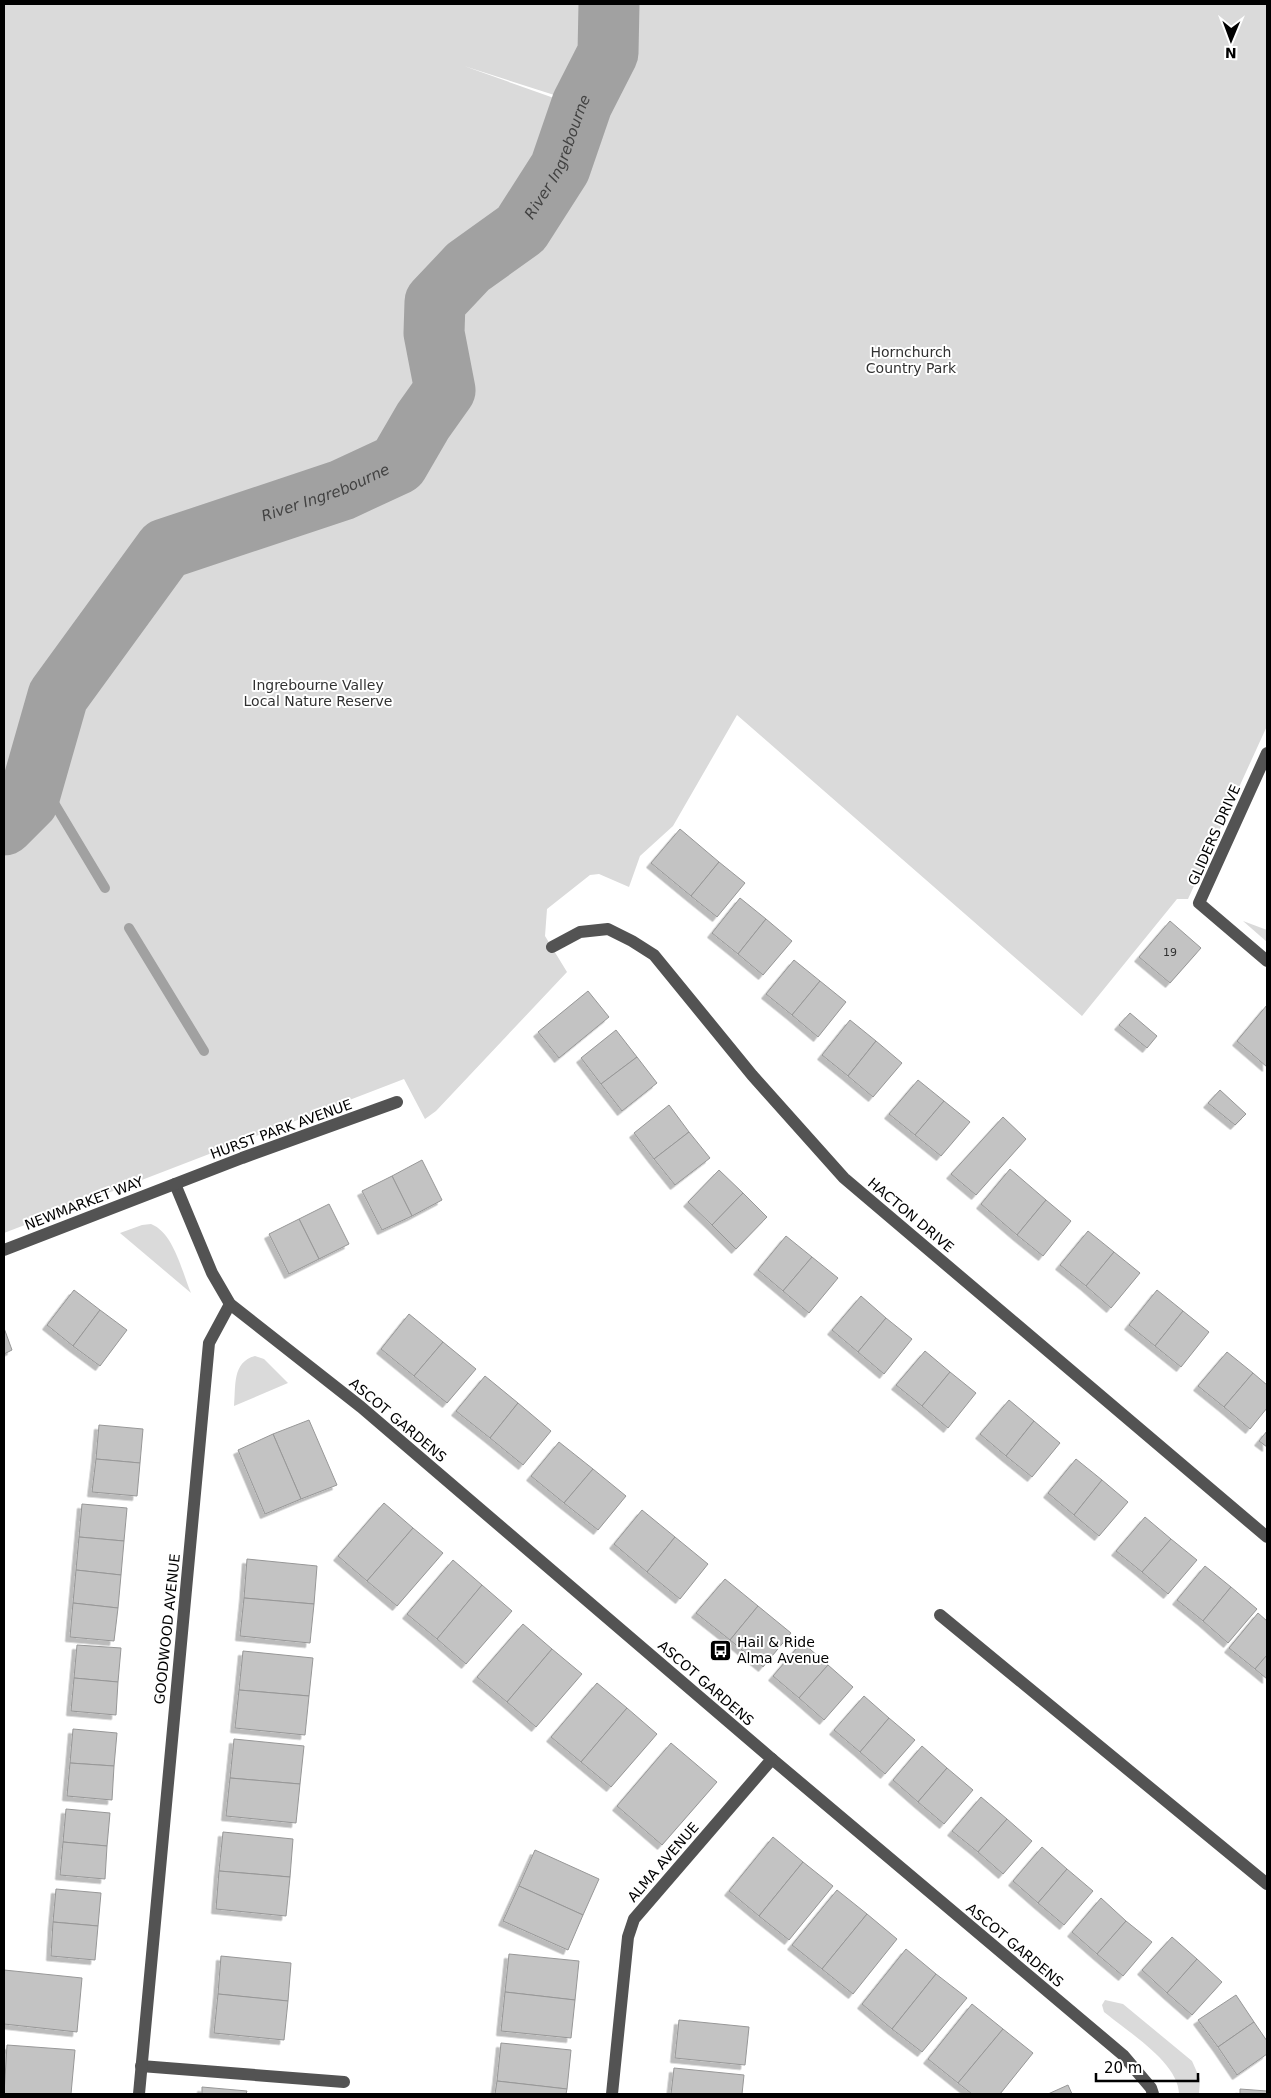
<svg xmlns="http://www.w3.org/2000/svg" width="1271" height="2098" viewBox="0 0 1271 2098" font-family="'DejaVu Sans',sans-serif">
<defs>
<filter id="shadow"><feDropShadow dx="-4.5" dy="4.5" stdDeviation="0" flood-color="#0004"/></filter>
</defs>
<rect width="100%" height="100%" fill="#fff"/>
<!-- green -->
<g fill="#dadada" fill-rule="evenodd">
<path d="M 4,4 L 1267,4 L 1267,726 L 1188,899 L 1177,899 L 1082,1016 L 737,715 L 673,826 L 640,856 L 629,887 L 599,874 L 590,875 L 547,909 L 545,936 L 567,972 L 436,1111 L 425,1119 L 404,1079 L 4,1233 ZM 464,66 L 573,101 L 573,126 L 568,103 Z"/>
<path d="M 1243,921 L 1267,930 L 1267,942 Z"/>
<path d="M 151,1224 C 174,1233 182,1272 191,1293 L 120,1233 L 142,1225 Z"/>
<path d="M 255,1356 L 264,1359 L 288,1383 L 234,1406 C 236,1386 232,1362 255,1356 Z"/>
<path d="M 1105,2000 L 1123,2004 L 1192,2061 L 1200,2079 L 1199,2094 L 1179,2094 C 1179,2063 1127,2031 1104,2012 L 1102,2005 Z"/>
</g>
<!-- water -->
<path fill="#a1a1a1" d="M 601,4 L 622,4 L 623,48 L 612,79 L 588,114 L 568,103 L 598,52 Z"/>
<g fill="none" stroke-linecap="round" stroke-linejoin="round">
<!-- stream -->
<g stroke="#a1a1a1" stroke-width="10">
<path d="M 36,773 L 105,888"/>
<path d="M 129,928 L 204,1051"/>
</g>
<!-- river -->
<path stroke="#a1a1a1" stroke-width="61" id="s1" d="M 4,825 L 28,801 L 58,696 L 165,549 L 342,490 L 398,464 L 423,421 L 445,390 L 434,333 L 435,302 L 468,267 L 521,229 L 560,168 L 582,104 L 608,53 L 609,4"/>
</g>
<!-- building -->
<g fill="#c3c3c3" stroke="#979797" filter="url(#shadow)">
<path d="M 680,829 L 719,862 L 691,896 L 651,863 Z"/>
<path d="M 719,862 L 745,883 L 717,917 L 691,896 Z"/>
<path d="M 740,898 L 766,919 L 738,954 L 712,933 Z"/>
<path d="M 766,919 L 792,941 L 763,975 L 738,954 Z"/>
<path d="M 1170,921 L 1201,948 L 1170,983 L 1139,957 Z"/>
<path d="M 794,960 L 820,981 L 792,1015 L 766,994 Z"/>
<path d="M 820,981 L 846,1002 L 818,1037 L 792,1015 Z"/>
<path d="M 588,991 L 609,1017 L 559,1058 L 538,1032 Z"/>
<path d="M 1267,1005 L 1267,1067 L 1237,1041 Z"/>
<path d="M 1130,1013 L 1157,1036 L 1147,1048 L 1119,1025 Z"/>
<path d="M 850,1020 L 876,1041 L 848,1076 L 822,1055 Z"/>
<path d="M 616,1030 L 637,1057 L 601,1084 L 581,1058 Z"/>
<path d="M 876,1041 L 902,1063 L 873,1097 L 848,1076 Z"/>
<path d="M 637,1057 L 657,1083 L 622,1111 L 601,1084 Z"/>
<path d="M 918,1080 L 944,1101 L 915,1135 L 889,1114 Z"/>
<path d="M 1220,1090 L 1246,1114 L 1235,1125 L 1208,1103 Z"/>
<path d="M 944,1101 L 970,1122 L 941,1156 L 915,1135 Z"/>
<path d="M 669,1105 L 689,1132 L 654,1159 L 634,1133 Z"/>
<path d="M 1003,1117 L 1026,1139 L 976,1195 L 951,1174 Z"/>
<path d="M 689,1132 L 710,1158 L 675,1185 L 654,1159 Z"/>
<path d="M 422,1160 L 442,1200 L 412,1216 L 392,1176 Z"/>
<path d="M 1010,1169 L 1046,1200 L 1017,1235 L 981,1204 Z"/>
<path d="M 719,1170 L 743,1193 L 712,1225 L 688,1202 Z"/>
<path d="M 392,1176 L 412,1216 L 382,1230 L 362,1191 Z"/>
<path d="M 743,1193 L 767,1217 L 736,1249 L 712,1225 Z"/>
<path d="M 1046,1200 L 1071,1221 L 1043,1256 L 1017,1235 Z"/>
<path d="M 329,1204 L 349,1244 L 319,1259 L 299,1219 Z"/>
<path d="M 299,1219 L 319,1259 L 289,1274 L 269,1234 Z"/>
<path d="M 1088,1231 L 1114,1252 L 1086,1286 L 1060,1265 Z"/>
<path d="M 786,1236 L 812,1257 L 783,1291 L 758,1270 Z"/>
<path d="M 1114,1252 L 1140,1273 L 1111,1308 L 1086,1286 Z"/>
<path d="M 812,1257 L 838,1278 L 809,1313 L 783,1291 Z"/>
<path d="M 74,1290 L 100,1310 L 73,1346 L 47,1325 Z"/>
<path d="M 1157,1290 L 1183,1311 L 1155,1346 L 1129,1325 Z"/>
<path d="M 861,1296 L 886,1318 L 858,1352 L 832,1330 Z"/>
<path d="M 100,1310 L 127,1330 L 100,1366 L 73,1346 Z"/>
<path d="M 1183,1311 L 1209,1332 L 1181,1367 L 1155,1346 Z"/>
<path d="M 409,1314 L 443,1342 L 414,1376 L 381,1349 Z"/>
<path d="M 886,1318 L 912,1339 L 884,1374 L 858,1352 Z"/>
<path d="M 4,1328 L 12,1350 L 4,1354 Z"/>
<path d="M 443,1342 L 476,1369 L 447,1403 L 414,1376 Z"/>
<path d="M 925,1351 L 950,1372 L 922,1406 L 896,1385 Z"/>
<path d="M 1227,1352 L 1253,1373 L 1224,1407 L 1198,1386 Z"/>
<path d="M 950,1372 L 976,1393 L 948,1428 L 922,1406 Z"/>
<path d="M 1253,1373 L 1267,1385 L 1267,1408 L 1250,1429 L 1224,1407 Z"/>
<path d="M 485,1376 L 518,1403 L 490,1438 L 456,1411 Z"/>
<path d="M 1009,1400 L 1034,1421 L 1006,1456 L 980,1434 Z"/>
<path d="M 518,1403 L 551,1431 L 523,1465 L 490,1438 Z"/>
<path d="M 309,1420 L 337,1485 L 301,1499 L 273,1434 Z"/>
<path d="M 1034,1421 L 1060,1443 L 1032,1477 L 1006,1456 Z"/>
<path d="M 99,1425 L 143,1429 L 140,1463 L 96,1459 Z"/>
<path d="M 1267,1431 L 1267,1447 L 1259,1441 Z"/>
<path d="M 273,1434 L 301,1499 L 265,1514 L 238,1450 Z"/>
<path d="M 559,1442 L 593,1469 L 564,1503 L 531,1476 Z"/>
<path d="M 96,1459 L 140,1463 L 137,1496 L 92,1492 Z"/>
<path d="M 1076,1459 L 1102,1480 L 1074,1515 L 1048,1493 Z"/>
<path d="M 593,1469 L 626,1496 L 598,1530 L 564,1503 Z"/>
<path d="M 1102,1480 L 1128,1502 L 1099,1536 L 1074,1515 Z"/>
<path d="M 384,1503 L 413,1528 L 367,1581 L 338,1556 Z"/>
<path d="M 82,1504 L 127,1508 L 124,1541 L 79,1537 Z"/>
<path d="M 642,1510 L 675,1537 L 647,1572 L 614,1544 Z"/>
<path d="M 1145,1517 L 1171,1539 L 1142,1572 L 1116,1551 Z"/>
<path d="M 413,1528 L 443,1553 L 397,1606 L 367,1581 Z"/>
<path d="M 79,1537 L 124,1541 L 121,1575 L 76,1570 Z"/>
<path d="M 675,1537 L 708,1564 L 680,1599 L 647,1572 Z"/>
<path d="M 1171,1539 L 1197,1560 L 1168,1594 L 1142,1572 Z"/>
<path d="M 247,1559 L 317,1566 L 314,1604 L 244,1598 Z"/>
<path d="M 453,1560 L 482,1585 L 437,1639 L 407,1614 Z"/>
<path d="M 1205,1566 L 1231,1587 L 1203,1621 L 1177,1600 Z"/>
<path d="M 76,1570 L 121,1575 L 118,1608 L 73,1603 Z"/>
<path d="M 725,1579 L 758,1606 L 730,1640 L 696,1613 Z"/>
<path d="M 482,1585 L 512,1611 L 466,1664 L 437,1639 Z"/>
<path d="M 1231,1587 L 1257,1609 L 1228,1643 L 1203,1621 Z"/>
<path d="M 244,1598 L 314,1604 L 310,1643 L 240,1636 Z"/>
<path d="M 73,1603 L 118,1608 L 114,1641 L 70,1637 Z"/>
<path d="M 758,1606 L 791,1633 L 763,1667 L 730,1640 Z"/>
<path d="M 1258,1613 L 1267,1621 L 1267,1655 L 1255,1669 L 1229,1648 Z"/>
<path d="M 523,1624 L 552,1649 L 507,1702 L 477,1677 Z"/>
<path d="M 802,1642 L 828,1665 L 799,1698 L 773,1676 Z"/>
<path d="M 77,1645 L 121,1648 L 118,1682 L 74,1678 Z"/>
<path d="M 552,1649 L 582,1674 L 536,1727 L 507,1702 Z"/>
<path d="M 243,1651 L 313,1658 L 309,1696 L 239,1690 Z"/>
<path d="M 1267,1655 L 1267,1679 L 1255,1669 Z"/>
<path d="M 828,1665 L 853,1687 L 824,1720 L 799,1698 Z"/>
<path d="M 74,1678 L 118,1682 L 116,1715 L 71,1711 Z"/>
<path d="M 597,1683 L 627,1708 L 581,1762 L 551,1737 Z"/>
<path d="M 239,1690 L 309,1696 L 305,1735 L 235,1728 Z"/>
<path d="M 864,1696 L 889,1718 L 860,1752 L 834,1730 Z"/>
<path d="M 627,1708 L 657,1734 L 611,1787 L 581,1762 Z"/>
<path d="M 889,1718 L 915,1740 L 885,1774 L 860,1752 Z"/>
<path d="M 73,1729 L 117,1733 L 114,1766 L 70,1763 Z"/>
<path d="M 234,1739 L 304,1746 L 300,1784 L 230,1778 Z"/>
<path d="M 671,1743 L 717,1782 L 662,1845 L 617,1806 Z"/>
<path d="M 922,1746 L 947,1768 L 918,1802 L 893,1780 Z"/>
<path d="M 70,1763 L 114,1766 L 112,1800 L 67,1796 Z"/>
<path d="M 947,1768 L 973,1790 L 944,1824 L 918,1802 Z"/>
<path d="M 230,1778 L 300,1784 L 296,1823 L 226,1816 Z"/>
<path d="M 981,1797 L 1007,1819 L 978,1852 L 952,1831 Z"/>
<path d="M 66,1809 L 110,1813 L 107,1846 L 63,1842 Z"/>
<path d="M 1007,1819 L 1032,1841 L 1003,1874 L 978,1852 Z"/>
<path d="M 223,1832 L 293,1839 L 290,1877 L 219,1871 Z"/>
<path d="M 773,1837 L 803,1862 L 759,1916 L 729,1891 Z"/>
<path d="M 63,1842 L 107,1846 L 105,1879 L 60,1875 Z"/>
<path d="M 1042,1847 L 1067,1869 L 1038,1903 L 1013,1881 Z"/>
<path d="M 535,1850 L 599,1879 L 583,1915 L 519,1886 Z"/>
<path d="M 803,1862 L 833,1886 L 789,1940 L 759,1916 Z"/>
<path d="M 1067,1869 L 1093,1891 L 1064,1925 L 1038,1903 Z"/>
<path d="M 219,1871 L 290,1877 L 286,1916 L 216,1909 Z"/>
<path d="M 519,1886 L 583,1915 L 568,1950 L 503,1921 Z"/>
<path d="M 56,1889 L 101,1893 L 98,1926 L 53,1922 Z"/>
<path d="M 837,1890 L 867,1914 L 822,1969 L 792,1945 Z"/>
<path d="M 1101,1898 L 1126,1921 L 1097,1954 L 1072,1932 Z"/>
<path d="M 867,1914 L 897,1939 L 853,1994 L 822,1969 Z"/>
<path d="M 1126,1921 L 1152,1942 L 1123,1976 L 1097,1954 Z"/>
<path d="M 53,1922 L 98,1926 L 95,1960 L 51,1956 Z"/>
<path d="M 1172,1937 L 1197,1959 L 1167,1993 L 1142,1970 Z"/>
<path d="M 906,1949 L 936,1974 L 892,2029 L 862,2004 Z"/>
<path d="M 509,1954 L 579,1961 L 575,2000 L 505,1992 Z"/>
<path d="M 221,1956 L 291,1963 L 288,2001 L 218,1994 Z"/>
<path d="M 1197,1959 L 1222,1982 L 1192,2015 L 1167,1993 Z"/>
<path d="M 4,1970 L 82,1978 L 77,2032 L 4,2024 Z"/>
<path d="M 936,1974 L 967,1998 L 922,2052 L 892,2029 Z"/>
<path d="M 505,1992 L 575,2000 L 571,2038 L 501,2031 Z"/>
<path d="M 218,1994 L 288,2001 L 284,2040 L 214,2033 Z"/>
<path d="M 1236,1995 L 1254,2022 L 1218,2047 L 1198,2020 Z"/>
<path d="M 972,2004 L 1003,2029 L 958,2083 L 928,2059 Z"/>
<path d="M 679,2020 L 749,2027 L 745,2065 L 675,2058 Z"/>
<path d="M 1254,2022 L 1267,2041 L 1267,2054 L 1237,2075 L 1218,2047 Z"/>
<path d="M 1003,2029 L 1033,2053 L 1000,2094 L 972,2094 L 958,2083 Z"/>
<path d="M 501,2043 L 571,2050 L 567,2089 L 497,2081 Z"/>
<path d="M 7,2045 L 75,2050 L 71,2094 L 4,2094 Z"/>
<path d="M 674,2068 L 744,2075 L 742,2094 L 671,2094 Z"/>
<path d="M 497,2081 L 567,2089 L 566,2094 L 495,2094 Z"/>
<path d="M 1068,2085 L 1072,2094 L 1048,2094 Z"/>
<path d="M 202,2087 L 247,2091 L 246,2094 L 202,2094 Z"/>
<path d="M 1240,2089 L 1267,2091 L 1267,2094 L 1240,2094 Z"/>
</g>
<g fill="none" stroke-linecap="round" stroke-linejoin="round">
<!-- minor -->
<g stroke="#535353" stroke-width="12">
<path d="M 1267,753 L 1199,903 L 1267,961"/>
<path d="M 552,947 L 580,932 L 608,929 L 632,941 L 654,955 L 752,1075 L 844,1178 L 1267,1537"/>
<path d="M 175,1184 L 212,1273 L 230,1304 L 361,1407 L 772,1759 L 1123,2055 L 1151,2088 L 1153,2094"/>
<path d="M 4,1250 L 242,1158 L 397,1102"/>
<path d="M 940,1615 L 1267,1884"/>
<path d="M 141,2066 L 344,2082"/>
<path d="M 139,2094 L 209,1343 L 230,1304"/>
<path d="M 612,2094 L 628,1937 L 634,1919 L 772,1759"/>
</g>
</g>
<!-- icons -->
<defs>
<symbol id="bus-square" viewBox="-11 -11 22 22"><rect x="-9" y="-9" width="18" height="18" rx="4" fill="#000" stroke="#fff"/><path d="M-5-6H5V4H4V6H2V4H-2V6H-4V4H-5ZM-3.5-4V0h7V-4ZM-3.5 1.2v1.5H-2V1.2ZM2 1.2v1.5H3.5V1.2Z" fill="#fff"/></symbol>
</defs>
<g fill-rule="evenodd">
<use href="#bus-square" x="708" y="1638" width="25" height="25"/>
</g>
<g text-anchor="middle" stroke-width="4" stroke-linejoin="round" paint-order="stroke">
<!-- number labels -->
<g font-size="11" fill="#313131">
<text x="1170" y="956">19</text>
</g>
<!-- park labels -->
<g font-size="14" fill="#313131" stroke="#fff">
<text x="911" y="357">Hornchurch<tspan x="911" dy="16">Country Park</tspan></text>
<text x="318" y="690">Ingrebourne Valley<tspan x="318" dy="16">Local Nature Reserve</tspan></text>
</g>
<!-- street labels -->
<g font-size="14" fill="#000" stroke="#fff">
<text transform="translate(1214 835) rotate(-66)" y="5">GLIDERS DRIVE</text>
<text transform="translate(281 1129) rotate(-20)" y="5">HURST PARK AVENUE</text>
<text transform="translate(84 1203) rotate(-21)" y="5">NEWMARKET WAY</text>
<text transform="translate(911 1215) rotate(40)" y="5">HACTON DRIVE</text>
<text transform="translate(398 1420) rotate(40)" y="5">ASCOT GARDENS</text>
<text transform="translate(167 1629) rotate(-84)" y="5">GOODWOOD AVENUE</text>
<text transform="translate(706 1683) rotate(41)" y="5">ASCOT GARDENS</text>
<text transform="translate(663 1862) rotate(-49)" y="5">ALMA AVENUE</text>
<text transform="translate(1015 1945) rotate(40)" y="5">ASCOT GARDENS</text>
</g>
<!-- poi labels -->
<g font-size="14" fill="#000" stroke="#fff" text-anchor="start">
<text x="737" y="1647">Hail &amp; Ride<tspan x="737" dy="16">Alma Avenue</tspan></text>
</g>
<!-- water labels -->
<g font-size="15" font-style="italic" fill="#424242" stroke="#fff">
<text dy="5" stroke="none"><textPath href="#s1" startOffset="945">River Ingrebourne</textPath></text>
<text dy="5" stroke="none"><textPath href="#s1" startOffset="495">River Ingrebourne</textPath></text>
</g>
</g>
<!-- border -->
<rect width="1271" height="2098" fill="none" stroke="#000000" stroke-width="10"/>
<!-- north arrow -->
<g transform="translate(1231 40) rotate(181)" stroke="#ffffff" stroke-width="4" paint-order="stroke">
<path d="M0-4L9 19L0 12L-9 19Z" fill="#000000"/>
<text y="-8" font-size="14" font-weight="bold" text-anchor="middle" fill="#000000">N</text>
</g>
<!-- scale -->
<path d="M1096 2073v8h102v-8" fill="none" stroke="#000000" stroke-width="2.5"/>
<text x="1104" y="2073" font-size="15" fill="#000000" stroke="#ffffff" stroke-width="4" paint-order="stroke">20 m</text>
</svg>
